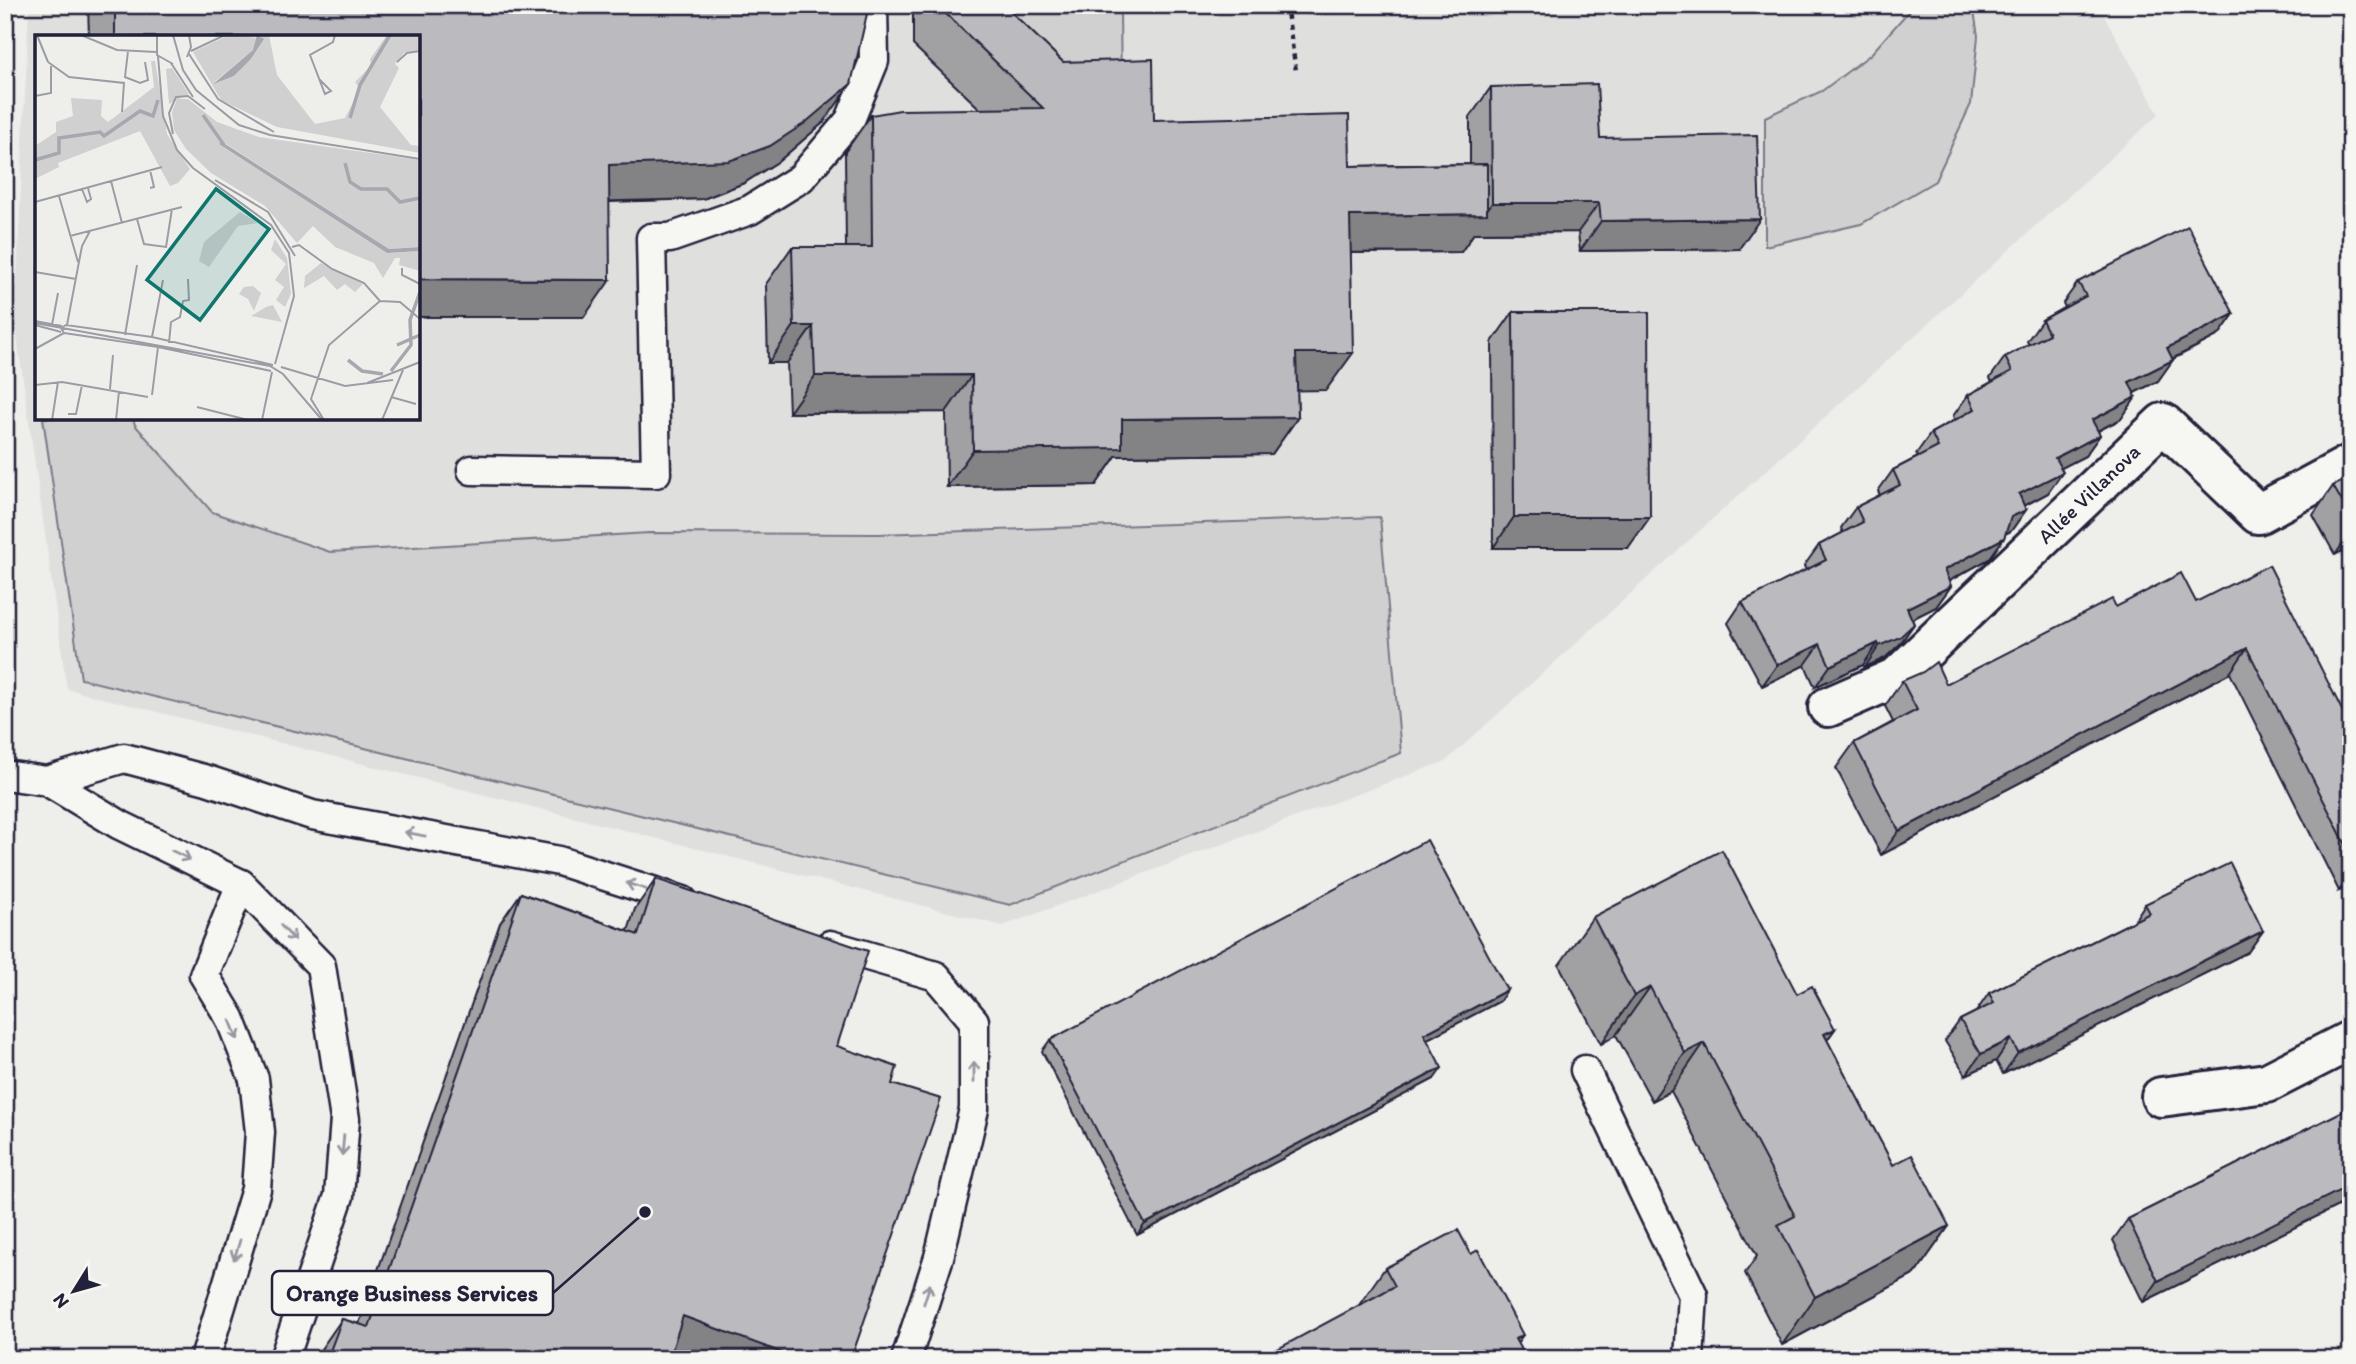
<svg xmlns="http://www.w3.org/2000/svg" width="2356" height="1364" viewBox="0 0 2356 1364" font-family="Itim,sans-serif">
<rect width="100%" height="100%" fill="#eeeeeb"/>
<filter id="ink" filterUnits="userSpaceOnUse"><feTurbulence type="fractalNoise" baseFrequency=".0143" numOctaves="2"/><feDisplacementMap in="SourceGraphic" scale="14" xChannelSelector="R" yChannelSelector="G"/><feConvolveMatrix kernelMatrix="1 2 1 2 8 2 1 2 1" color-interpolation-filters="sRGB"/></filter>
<g filter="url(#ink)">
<!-- built -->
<path fill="#dfdfde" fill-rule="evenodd" d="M 29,5 L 2098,5 L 2159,114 L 1446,761 L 1003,926 L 67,689 L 15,323 ZM 37,37 L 418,37 L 418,418 L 37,418 Z"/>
<!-- green -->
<g fill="#d0d0d1" stroke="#797986" stroke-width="2">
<path d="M 985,5 L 1253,5 L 1257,9 L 1120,12 L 1121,87 L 1041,91 Z"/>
<path d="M 1298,5 L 1388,5 L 1388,9 L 1307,14 Z"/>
<path d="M 1914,5 L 1973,5 L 1978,36 L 1971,104 L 1935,181 L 1861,224 L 1765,246 L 1765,117 L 1822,91 L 1871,54 Z"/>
<path d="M 43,418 L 133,418 L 135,425 L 212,512 L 330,552 L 649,533 L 878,534 L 1380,517 L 1401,753 L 1010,905 L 81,679 Z"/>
</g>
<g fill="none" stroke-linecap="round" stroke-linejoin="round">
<defs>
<g id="service">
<path d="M 472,470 L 656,473 L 651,238 L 670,238 L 750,210 L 801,178 L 850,120 L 874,61 L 873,5"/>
<path d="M 5,775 L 47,781 L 124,758 L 207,780 L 312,815 L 559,861 L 683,901"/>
<path d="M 47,781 L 120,825 L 241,884 L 204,975 L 230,1018 L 254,1079 L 260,1132 L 256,1189 L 205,1359"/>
<path d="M 241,884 L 321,966 L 345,1119 L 339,1196 L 284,1359"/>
<path d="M 830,945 L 936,976 L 974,1021 L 974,1109 L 939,1257 L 906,1359"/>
<path d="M 1585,1070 L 1693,1295 L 1689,1359"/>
</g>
<g id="minor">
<path d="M 1828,707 L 1897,677 L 2163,423 L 2258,514 L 2351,464"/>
<path d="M 2161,1097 L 2267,1083 L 2351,1040"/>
</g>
</defs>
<!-- service casing -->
<use href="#service" stroke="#22223b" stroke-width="33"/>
<!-- minor casing -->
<use href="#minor" stroke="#22223b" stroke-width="44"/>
<!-- path -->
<path stroke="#22223b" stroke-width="4.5" stroke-dasharray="5 5" stroke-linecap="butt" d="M 1286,5 L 1296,71"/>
<!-- service -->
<use href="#service" stroke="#f6f6f2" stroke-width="28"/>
<!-- minor -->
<use href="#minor" stroke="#f6f6f2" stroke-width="38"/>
</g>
<!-- wall -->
<g fill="#a1a1a4" stroke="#22223b" stroke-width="2">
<path d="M 88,5 L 869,5 L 824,122 L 779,161 L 744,183 L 703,199 L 609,202 L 584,317 L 418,317 L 418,37 L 89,37 Z"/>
<path d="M 913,5 L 1004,5 L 1063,62 L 1154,120 L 1350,166 L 1470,164 L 1470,117 L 1491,87 L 1600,138 L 1739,249 L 1580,251 L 1578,232 L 1474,233 L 1461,252 L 1351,253 L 1326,390 L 1297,390 L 1298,417 L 1272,454 L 1116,456 L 1096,485 L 947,487 L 946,412 L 789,413 L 787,363 L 768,363 L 766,284 L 792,247 L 846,247 L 845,152 L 871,115 L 980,109 L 913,45 Z"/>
<path d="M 2078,282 L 2234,314 L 2219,335 L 2173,359 L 2158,381 L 2134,393 L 2136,397 L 2121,419 L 2098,431 L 2100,435 L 2085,456 L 2061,468 L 2048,493 L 2024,506 L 2026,510 L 2011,531 L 2005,534 L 2004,538 L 1989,559 L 1949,581 L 1951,586 L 1936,607 L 1912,619 L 1914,624 L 1899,645 L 1885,658 L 1865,667 L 1863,665 L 1815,687 L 1805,665 L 1762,686 L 1728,623 L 1742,602 L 1806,570 L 1804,566 L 1819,545 L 1843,533 L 1841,528 L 1856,507 L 1880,495 L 1878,491 L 1893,470 L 1918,457 L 1916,454 L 1931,433 L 1955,420 L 1953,416 L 1968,395 L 1992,382 L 1990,378 L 2005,357 L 2029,345 L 2027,341 L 2042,320 L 2065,307 L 2063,303 Z"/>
<path d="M 1513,312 L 1628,548 L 1493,548 L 1492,342 Z"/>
<path d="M 2351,477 L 2351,546 L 2335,555 L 2313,515 L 2333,486 Z"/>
<path d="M 2196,602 L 2351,728 L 2351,886 L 2339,891 L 2230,673 L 1881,855 L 1836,768 L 1854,743 L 1893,722 L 1885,706 L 1902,681 L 1946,684 L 2116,607 Z"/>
<path d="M 656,879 L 672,1350 L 669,1359 L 317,1359 L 321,1349 L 342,1319 L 359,1324 L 500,923 L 521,893 L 628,931 L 635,909 Z"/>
<path d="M 2145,904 L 2263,931 L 2248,952 L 2003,1074 L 1996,1061 L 1966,1075 L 1945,1041 L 1960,1020 L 1976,1012 L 1989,993 L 2134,921 Z"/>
<path d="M 1593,917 L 1797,994 L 1835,1029 L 1827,1040 L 1893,1165 L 1949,1226 L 1915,1274 L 1782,1345 L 1745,1273 L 1757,1256 L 1671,1091 L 1652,1101 L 1616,1035 L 1601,1044 L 1559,965 Z"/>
<path d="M 1500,1001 L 1427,1039 L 1434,1079 L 1137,1235 L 1042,1051 L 1050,1040 Z"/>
<path d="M 2351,1107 L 2351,1193 L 2348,1195 L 2342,1204 L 2143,1302 L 2113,1240 L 2128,1219 Z"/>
<path d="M 1385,1268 L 1518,1343 L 1359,1305 Z"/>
</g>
<!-- shaded-wall -->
<g fill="#838386" stroke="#22223b" stroke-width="2">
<path d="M 851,84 L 824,122 L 779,161 L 744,183 L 703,199 L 583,202 L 609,165 Z"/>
<path d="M 1492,203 L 1599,203 L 1578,232 L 1474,233 L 1461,252 L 1324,253 L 1350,216 L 1484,214 Z"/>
<path d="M 1760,219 L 1739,249 L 1580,251 L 1601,221 Z"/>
<path d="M 418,279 L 610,280 L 584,317 L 418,317 Z"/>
<path d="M 2234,314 L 2219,335 L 2152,369 L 2167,348 Z"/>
<path d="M 794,326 L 813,326 L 787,363 L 768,363 Z"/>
<path d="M 1296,353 L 1353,353 L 1326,390 L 1270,391 Z"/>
<path d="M 2173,360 L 2158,381 L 2114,403 L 2129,382 Z"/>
<path d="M 972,375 L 946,412 L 789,413 L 815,376 Z"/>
<path d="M 2136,397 L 2121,419 L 2077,441 L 2092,420 Z"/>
<path d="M 1298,417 L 1272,454 L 1116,456 L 1096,485 L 947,487 L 973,450 L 1122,419 Z"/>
<path d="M 2100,435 L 2085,456 L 2040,479 L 2055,458 Z"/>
<path d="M 2063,472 L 2048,493 L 2004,516 L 2019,494 Z"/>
<path d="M 2026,510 L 2011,531 L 1996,538 L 2011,517 Z"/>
<path d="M 1514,517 L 1650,517 L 1628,548 L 1493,548 Z"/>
<path d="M 2351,532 L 2351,546 L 2335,555 Z"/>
<path d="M 2004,538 L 1989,559 L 1929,592 L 1944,570 Z"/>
<path d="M 1951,586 L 1936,607 L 1892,629 L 1907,608 Z"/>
<path d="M 1914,624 L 1899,645 L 1885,658 L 1865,667 L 1879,646 Z"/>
<path d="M 1878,643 L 1863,665 L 1815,687 L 1830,666 Z"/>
<path d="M 1820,644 L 1805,665 L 1762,686 L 1777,665 Z"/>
<path d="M 2247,648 L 2230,673 L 1881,855 L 1899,831 Z"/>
<path d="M 2351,875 L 2351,886 L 2339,891 Z"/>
<path d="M 2263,931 L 2248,952 L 2003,1074 L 2018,1053 Z"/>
<path d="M 1650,987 L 1616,1035 L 1601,1044 L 1634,996 Z"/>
<path d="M 1507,990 L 1500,1001 L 1416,1045 L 1424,1034 Z"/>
<path d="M 1835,1029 L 1801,1077 L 1824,1034 Z"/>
<path d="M 2011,1039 L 1996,1061 L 1966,1075 L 1981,1054 Z"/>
<path d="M 1704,1043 L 1671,1091 L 1652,1101 L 1685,1053 Z"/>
<path d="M 1442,1068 L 1434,1079 L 1137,1235 L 1145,1224 Z"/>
<path d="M 2351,1183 L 2351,1193 L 2348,1195 L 2342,1204 L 2143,1302 L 2158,1281 Z"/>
<path d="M 1949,1226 L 1915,1274 L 1782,1345 L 1815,1297 Z"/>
<path d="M 683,1316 L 799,1359 L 696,1359 L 662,1346 Z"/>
<path d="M 1523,1335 L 1506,1359 L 1515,1339 Z"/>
</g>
<!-- building -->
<g fill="#bbbbbf" stroke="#22223b" stroke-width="2">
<path d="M 115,5 L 869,5 L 851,84 L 805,123 L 770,146 L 729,161 L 609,165 L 610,280 L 418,279 L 418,37 L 115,37 Z"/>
<path d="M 939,5 L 1004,5 L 1063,62 L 1153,59 L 1154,120 L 1349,115 L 1350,166 L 1487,164 L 1487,214 L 1350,216 L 1353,353 L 1296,353 L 1298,417 L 1122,419 L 1122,448 L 973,450 L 972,375 L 815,376 L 813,326 L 794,326 L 792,247 L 872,247 L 871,115 L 900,110 L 1043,108 L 939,7 Z"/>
<path d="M 1597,84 L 1600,138 L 1757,135 L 1760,219 L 1601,221 L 1599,203 L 1492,203 L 1491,87 Z"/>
<path d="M 2188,226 L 2234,314 L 2167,348 L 2173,360 L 2129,382 L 2136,397 L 2092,420 L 2100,435 L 2055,458 L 2063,472 L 2019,494 L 2026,510 L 2011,517 L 2004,538 L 1944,570 L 1951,586 L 1907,608 L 1914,624 L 1900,637 L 1879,646 L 1878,643 L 1830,666 L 1820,644 L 1777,665 L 1742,602 L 1826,560 L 1819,545 L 1863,522 L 1856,507 L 1900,485 L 1893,470 L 1938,447 L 1931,433 L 1975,409 L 1968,395 L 2012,371 L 2005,357 L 2049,334 L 2042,320 L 2086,296 L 2078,282 Z"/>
<path d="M 1513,312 L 1649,312 L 1650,517 L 1514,517 Z"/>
<path d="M 2351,477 L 2351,517 L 2333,486 Z"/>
<path d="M 2269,565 L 2351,728 L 2351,855 L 2247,648 L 1899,831 L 1854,743 L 1917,710 L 1902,681 L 1923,672 L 1936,662 L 1946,684 L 2112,599 L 2116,607 L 2181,573 L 2196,602 Z"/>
<path d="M 1427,840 L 1507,990 L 1424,1034 L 1442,1068 L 1145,1224 L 1050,1040 Z"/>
<path d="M 1722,850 L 1797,994 L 1812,986 L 1835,1029 L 1824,1034 L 1893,1165 L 1912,1155 L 1949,1226 L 1815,1297 L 1778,1225 L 1795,1216 L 1704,1043 L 1685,1053 L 1650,987 L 1634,996 L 1593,917 Z"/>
<path d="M 2230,863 L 2263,931 L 2018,1053 L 2011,1039 L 1981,1054 L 1960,1020 L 1994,1003 L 1989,993 L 2150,913 L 2145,904 Z"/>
<path d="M 656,879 L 868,951 L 837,1046 L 897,1067 L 892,1084 L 941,1099 L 851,1359 L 799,1359 L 683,1316 L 669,1359 L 327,1359 L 342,1319 L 369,1327 L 521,893 L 638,935 Z"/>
<path d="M 2351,1107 L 2351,1185 L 2158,1281 L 2128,1219 Z"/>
<path d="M 1458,1230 L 1471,1254 L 1478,1250 L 1523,1335 L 1515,1339 L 1526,1359 L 1259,1359 L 1395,1286 L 1385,1268 Z"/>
</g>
<!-- one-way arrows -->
<defs><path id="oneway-shaft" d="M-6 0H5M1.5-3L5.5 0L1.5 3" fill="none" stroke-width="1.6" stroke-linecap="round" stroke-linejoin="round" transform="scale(1.75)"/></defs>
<g stroke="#9797a0">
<use href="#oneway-shaft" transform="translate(415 834) rotate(-169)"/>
<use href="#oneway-shaft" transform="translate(181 855) rotate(26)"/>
<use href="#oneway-shaft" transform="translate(636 886) rotate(-162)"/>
<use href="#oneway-shaft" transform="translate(288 933) rotate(46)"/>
<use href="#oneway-shaft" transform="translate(234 1030) rotate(68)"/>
<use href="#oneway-shaft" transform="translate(974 1072) rotate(-90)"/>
<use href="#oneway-shaft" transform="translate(343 1145) rotate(95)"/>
<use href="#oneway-shaft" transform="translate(237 1250) rotate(107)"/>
<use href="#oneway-shaft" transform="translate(927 1294) rotate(-72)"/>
</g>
</g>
<g text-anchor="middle" stroke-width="6" stroke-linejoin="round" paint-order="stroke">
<!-- street labels -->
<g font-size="21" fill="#22223b" stroke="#f6f6f2">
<text transform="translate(2089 494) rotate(-44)" y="7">Allée Villanova</text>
</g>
</g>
<!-- overview -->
<g transform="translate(35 35)">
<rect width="385" height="385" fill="#eeeeeb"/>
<path d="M 194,0 L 224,3 L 218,15 L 178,48 L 199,41 L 215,25 L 227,0 L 234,0 L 242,40 L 280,89 L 310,83 L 325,54 L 320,47 L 336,31 L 335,24 L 352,0 L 385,0 L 385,15 L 369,18 L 360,29 L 364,33 L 345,72 L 376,110 L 385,111 L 385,118 L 242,92 L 186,65 L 158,17 ZM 116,26 L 120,26 L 132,99 L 155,134 L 143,148 L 135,151 L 105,96 L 23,128 L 24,132 L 0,144 L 0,111 L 21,97 L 21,87 L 38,81 L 36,63 L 67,65 L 66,81 L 73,87 L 119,52 ZM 137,33 L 154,59 L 134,69 L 131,34 ZM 142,64 L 153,64 L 182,87 L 224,102 L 385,125 L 385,212 L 354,214 L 188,107 L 184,109 L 352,218 L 385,216 L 385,236 L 364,230 L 365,223 L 360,223 L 348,243 L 339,228 L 300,212 L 278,191 L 262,208 L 230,171 L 176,138 L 151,114 L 139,95 L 137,77 ZM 205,177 L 223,188 L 203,191 L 174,232 L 164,226 L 169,207 ZM 240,204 L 252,223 L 256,259 L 250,272 L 241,265 L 249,252 L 240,245 L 251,229 L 236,215 ZM 286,228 L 328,249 L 320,257 L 310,249 L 302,255 L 289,241 L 269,253 L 270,241 ZM 218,251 L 226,258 L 219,276 L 213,264 L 204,259 L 209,252 ZM 238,270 L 247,287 L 216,281 L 231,272 Z" fill="#d0d0d1"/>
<path d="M 222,0 L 229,4 L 215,25 L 199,41 L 178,49 L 218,15 ZM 187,107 L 354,214 L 385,212 L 385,216 L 352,218 L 184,109 Z" fill="#a7a7af"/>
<path fill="none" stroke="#a7a7af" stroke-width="3.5" d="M 168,80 L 189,110M 315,83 L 325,50 L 355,0M 0,125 L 24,118 L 24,103 L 65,97 L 69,101 L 105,76 L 118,81 L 123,65M 310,128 L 315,147 L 326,154 L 352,154 L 365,167 L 385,163M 362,310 L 385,300M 313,325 L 327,336 L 348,339M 356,336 L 376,310 L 375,285 L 385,257"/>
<path fill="none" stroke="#9c9ca5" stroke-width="2" d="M 2,0 L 13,27M 46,0 L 82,15 L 121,17M 122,0 L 122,20 L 138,29M 138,0 L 148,35 L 161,55 L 204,90 L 235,100 L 385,124M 93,16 L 90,42 L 105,48 L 113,45 L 110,27M 156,16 L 190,0M 154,19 L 183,64 L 239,97M 123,21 L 128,81 L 142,115 L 158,133 L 236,190 L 254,218 L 259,261 L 240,329M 152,22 L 156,12 L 154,0M 13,27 L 34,42 L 89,48 L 87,77M 362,27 L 372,18 L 385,16M 136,28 L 158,62M 285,45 L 296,56 L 290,59 L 275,20 L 298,7 L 300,0M 0,61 L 16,58 L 16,31M 138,99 L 134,78 L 141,62 L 153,61 L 170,74M 180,145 L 233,177 L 260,221M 76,146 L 87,188M 115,153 L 119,152 L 115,135M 47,154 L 52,167 L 56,164 L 53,153M 24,161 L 43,227M 0,167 L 127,132M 102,184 L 109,209 L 131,212 L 137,174M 35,201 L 147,172M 257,212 L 264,210 L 297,234 L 329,248 L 345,266M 367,233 L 367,240 L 385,249M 0,237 L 41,244M 0,286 L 27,291M 0,288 L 235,331 L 248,339 L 287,385M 0,290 L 26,297M 17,290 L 23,258M 32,290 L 47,211 L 55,196M 29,298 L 26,293 L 31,290 L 117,302 L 238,330M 29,298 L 123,312M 90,300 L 102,230M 117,302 L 128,245M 134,308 L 136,287 L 145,282 L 148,266 L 154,265 L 153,244M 123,312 L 236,336M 0,314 L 29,298M 246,332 L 310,351 L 358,345M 332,348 L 385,327M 0,350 L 27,347 L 113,362M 75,354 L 78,320M 117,360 L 123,312M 356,362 L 381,369M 162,372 L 213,385M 33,379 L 41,379 L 47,350M 17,385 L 23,347M 81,385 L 84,356M 227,385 L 237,337M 289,385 L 276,364 L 294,310 L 345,266 L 365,267 L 385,284M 347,385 L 368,335"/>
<path fill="#0f766e" fill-opacity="0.15" stroke="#0f766e" stroke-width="3.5" d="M 181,154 L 234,194 L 165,285 L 112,245 Z"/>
<rect width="385" height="385" fill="none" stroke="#22223b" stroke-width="3.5"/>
</g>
<!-- callouts -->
<path fill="none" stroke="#22223b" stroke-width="2.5" d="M645 1212L553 1293"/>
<circle fill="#22223b" stroke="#f6f6f2" stroke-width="2.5" cx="645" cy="1212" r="7"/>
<rect fill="#f6f6f2" stroke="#22223b" stroke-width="2.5" x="272" y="1271" width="281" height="44" rx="7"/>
<g font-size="23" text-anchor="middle" font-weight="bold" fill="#22223b">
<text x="412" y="1301">Orange Business Services</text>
</g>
<!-- margin -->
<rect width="2356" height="1364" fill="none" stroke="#f6f6f2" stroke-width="28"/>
<rect x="14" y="14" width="2328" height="1336" fill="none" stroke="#22223b" stroke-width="2.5" filter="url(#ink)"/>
<!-- north arrow -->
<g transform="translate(74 1291) rotate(233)" stroke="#f6f6f2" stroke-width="5" paint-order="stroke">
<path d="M0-5L12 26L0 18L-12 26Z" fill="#22223b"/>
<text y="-10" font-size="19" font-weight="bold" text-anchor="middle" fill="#22223b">N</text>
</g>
</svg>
